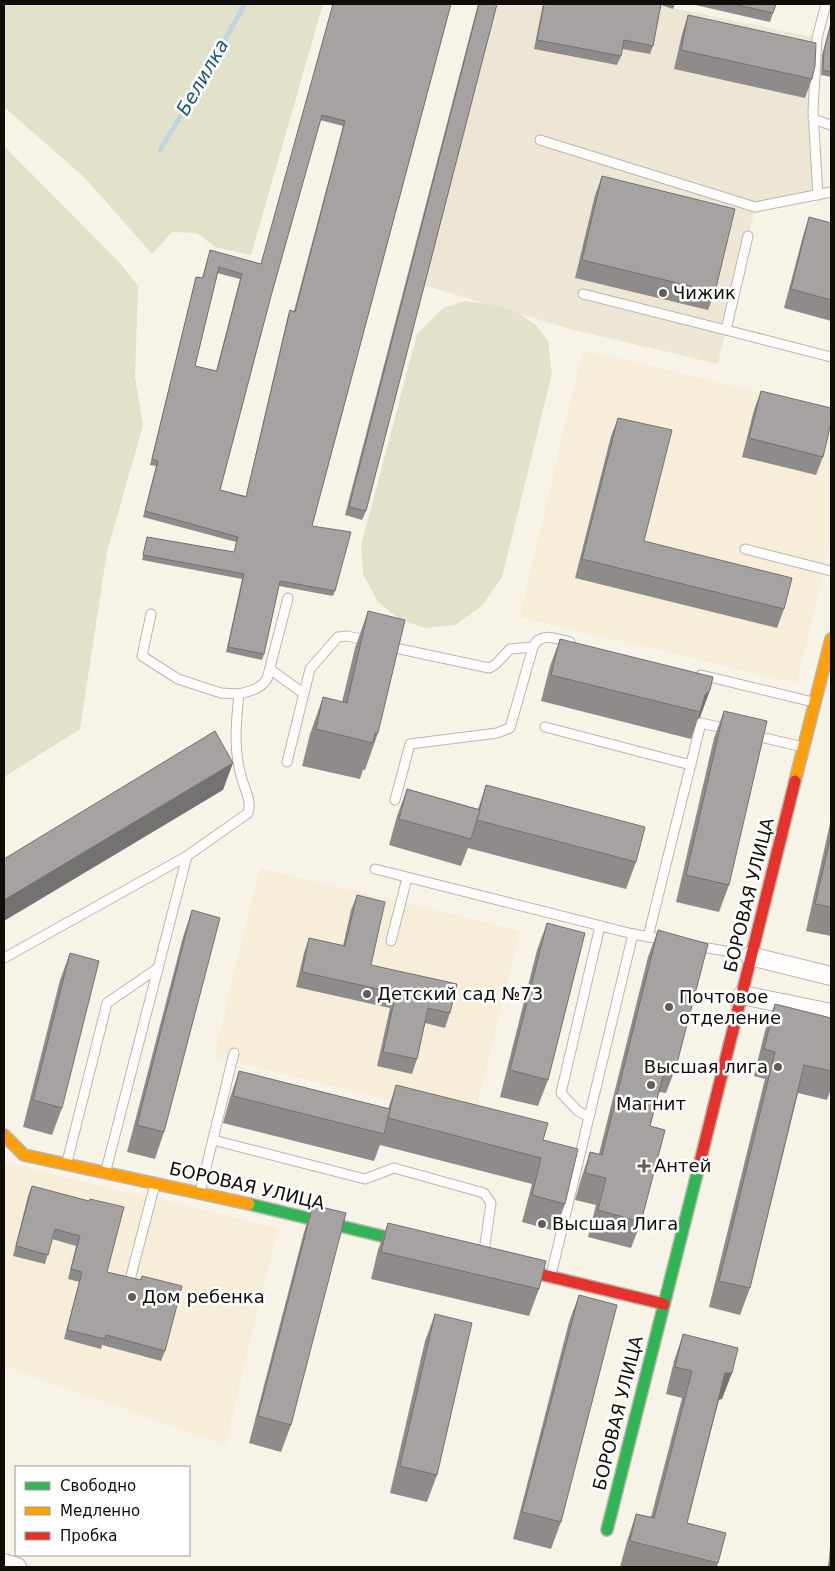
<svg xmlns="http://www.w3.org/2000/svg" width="835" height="1571" viewBox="0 0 835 1571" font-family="'DejaVu Sans',sans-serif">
<rect width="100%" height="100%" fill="#f8f3e7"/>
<!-- industrial -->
<path fill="#eee6d5" d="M 496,4 L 654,4 L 817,38 L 818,195 L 755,208 L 718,364 L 570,329 L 423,285 Z"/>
<!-- built -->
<g fill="#f6eed9">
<path d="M 583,350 L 831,409 L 831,538 L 797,683 L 520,617 Z"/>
<path d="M 260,868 L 520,931 L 474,1120 L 214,1057 Z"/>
<path d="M 4,1163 L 278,1228 L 225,1445 L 4,1366 Z"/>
</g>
<!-- green -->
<g fill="#e2e2cb">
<path d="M 4,4 L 323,4 L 251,255 L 215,247 L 197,233 L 172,232 L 152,254 L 85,178 L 4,107 Z"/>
<path d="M 4,146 L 119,262 L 138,286 L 135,377 L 143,425 L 107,552 L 80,729 L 4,777 Z"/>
<path d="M 465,301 L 489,304 L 515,311 L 536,325 L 548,341 L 552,374 L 502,577 L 482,606 L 455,625 L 425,628 L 401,620 L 378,602 L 363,574 L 361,546 L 417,334 L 443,308 Z"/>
</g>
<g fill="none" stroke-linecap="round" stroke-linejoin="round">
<!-- stream -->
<path stroke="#bed6df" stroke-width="5" d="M 160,150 L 199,86 L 245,4"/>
<defs>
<g id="lane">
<path d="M 813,119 L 831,125"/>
<path d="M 540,140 L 755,207 L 831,192"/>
<path d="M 818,195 L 813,111 L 817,38 L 826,4"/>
<path d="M 748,236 L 726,330 L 831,357"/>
<path d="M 583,294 L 726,330"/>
<path d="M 745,549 L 831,571"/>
<path d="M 151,614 L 142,656 L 178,679 L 221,693 L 239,694"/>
<path d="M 386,646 L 489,668 L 495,665 L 510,649 L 533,647"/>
<path d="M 271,670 L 303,693"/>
<path d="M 701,675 L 813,702"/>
<path d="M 545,727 L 691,765"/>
<path d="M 752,735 L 803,747"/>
<path d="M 287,762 L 310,669 L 338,637 L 347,636 L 369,641"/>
<path d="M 395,800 L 410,744 L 497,733 L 510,728 L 533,647 C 541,631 556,639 570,642"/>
<path d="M 375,869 L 633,934"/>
<path d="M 648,937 L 701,723 L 728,729"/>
<path d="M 391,941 L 407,878"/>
<path d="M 696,946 L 748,955"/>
<path d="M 4,958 L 187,856 L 248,813 C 252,802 245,790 242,779 C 233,751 236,723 239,694 C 251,691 260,689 267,679 L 288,598"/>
<path d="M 589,1117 L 578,1111 L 561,1093 L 600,926"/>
<path d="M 213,1140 L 365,1179 L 394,1168 L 484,1193 L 491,1203 L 483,1258"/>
<path d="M 67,1162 L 107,1003 L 158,968"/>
<path d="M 106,1170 L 187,856"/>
<path d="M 200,1192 L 234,1053"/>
<path d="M 551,1275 L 633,934 L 666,940"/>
<path d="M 131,1276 L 155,1184"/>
</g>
<g id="street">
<path d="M 750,956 L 831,976"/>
<path d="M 742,995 L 831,1013"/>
<path d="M 4,1563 L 17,1567"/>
</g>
<g id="fast">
<path d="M 249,1204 L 415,1244"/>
<path d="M 607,1530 L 700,1162"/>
</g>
<g id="slow">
<path d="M 795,781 L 831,639"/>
<path d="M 4,1135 L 24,1155 L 249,1204"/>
</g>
<g id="jam">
<path d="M 700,1162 L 795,781"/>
<path d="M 510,1267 L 664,1304"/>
</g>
</defs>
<!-- lane casing -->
<use href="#lane" stroke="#bab6ad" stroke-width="11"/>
<!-- street casing -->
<use href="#street" stroke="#bab6ad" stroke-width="20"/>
<!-- fast casing -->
<use href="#fast" stroke="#bab6ad" stroke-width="14"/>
<!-- slow casing -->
<use href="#slow" stroke="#bab6ad" stroke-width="14"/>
<!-- jam casing -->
<use href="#jam" stroke="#bab6ad" stroke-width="14"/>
<!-- lane -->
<use href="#lane" stroke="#fefdfb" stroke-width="9"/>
<!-- street -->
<use href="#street" stroke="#fefdfb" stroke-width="18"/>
<!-- fast -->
<use href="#fast" stroke="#30b455" stroke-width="11"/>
<!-- slow -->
<use href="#slow" stroke="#ff9f0a" stroke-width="11"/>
<!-- jam -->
<use href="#jam" stroke="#e5322d" stroke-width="11"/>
</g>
<!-- wall -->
<g fill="#8f8b8b" fill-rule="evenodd">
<path d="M 333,4 L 451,4 L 312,526 L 335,591 L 333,596 L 279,586 L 264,654 L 262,660 L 226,652 L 242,579 L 142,560 L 147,537 L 234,552 L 236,542 L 143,517 L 156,466 L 150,465 L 196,277 L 202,278 L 210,250 L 261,264 ZM 320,120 L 343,126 L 294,311 L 290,310 L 288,315 L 246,496 L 220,490 L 271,296 ZM 217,273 L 240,279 L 216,371 L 195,366 Z"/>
<path d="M 478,4 L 497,4 L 366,511 L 362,520 L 345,515 Z"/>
<path d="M 543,4 L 675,4 L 673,9 L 661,5 L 653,46 L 650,54 L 622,49 L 621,56 L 617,65 L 534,49 Z"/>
<path d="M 691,4 L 776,4 L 770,22 Z"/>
<path d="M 688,15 L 812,79 L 805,98 L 674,69 L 682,34 Z"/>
<path d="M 831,22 L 831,77 L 821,75 L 822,55 Z"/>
<path d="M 602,176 L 715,292 L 708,310 L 575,278 L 595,195 Z"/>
<path d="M 809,217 L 831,223 L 831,321 L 784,308 L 803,236 Z"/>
<path d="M 761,391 L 823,457 L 816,475 L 742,457 L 754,410 Z"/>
<path d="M 618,418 L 644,541 L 784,609 L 777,628 L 575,578 L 611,436 Z"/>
<path d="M 368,611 L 378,733 L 365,770 L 363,770 L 360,779 L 302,766 L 310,734 L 323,697 L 342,702 L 355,648 Z"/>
<path d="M 560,639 L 710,690 L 700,717 L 698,719 L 691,739 L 541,701 L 550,666 Z"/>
<path d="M 724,711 L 729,885 L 719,912 L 676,902 L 714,738 Z"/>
<path d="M 486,785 L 636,862 L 626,889 L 468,848 L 461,866 L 389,845 L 397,816 L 407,789 L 478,809 Z"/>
<path d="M 831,819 L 831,936 L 806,931 Z"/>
<path d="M 357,895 L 371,965 L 450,1013 L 445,1028 L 425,1023 L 417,1059 L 412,1074 L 377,1066 L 390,1008 L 296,987 L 304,953 L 309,938 L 343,946 L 351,910 Z"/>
<path d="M 192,910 L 164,1132 L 155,1159 L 127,1152 L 183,937 Z"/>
<path d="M 547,923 L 548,1080 L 538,1106 L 500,1097 L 537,950 Z"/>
<path d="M 658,930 L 676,1067 L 666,1093 L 659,1092 L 650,1126 L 641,1222 L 631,1248 L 588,1237 L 596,1205 L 575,1200 L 581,1179 L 590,1152 L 599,1154 L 648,957 Z"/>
<path d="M 70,953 L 62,1108 L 52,1135 L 23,1127 L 60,980 Z"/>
<path d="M 775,1004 L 831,1018 L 831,1089 L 827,1100 L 798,1093 L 750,1288 L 740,1315 L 709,1307 L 765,1079 L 754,1076 L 765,1031 Z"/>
<path d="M 239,1071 L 388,1109 L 396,1085 L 543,1140 L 565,1204 L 555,1231 L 522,1222 L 532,1184 L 380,1145 L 374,1161 L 223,1123 L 230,1098 Z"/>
<path d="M 32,1186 L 89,1201 L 107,1272 L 140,1280 L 142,1276 L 165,1351 L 161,1361 L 102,1345 L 101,1349 L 64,1339 L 79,1282 L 68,1279 L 76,1246 L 52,1239 L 45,1264 L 13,1256 L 28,1196 Z"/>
<path d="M 313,1205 L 291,1425 L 281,1452 L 249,1443 L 304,1232 Z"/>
<path d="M 388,1223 L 539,1289 L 529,1316 L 371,1279 L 378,1250 Z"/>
<path d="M 579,1295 L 561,1522 L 551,1549 L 513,1539 L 569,1322 Z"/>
<path d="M 435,1314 L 437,1475 L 427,1502 L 390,1493 L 425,1341 Z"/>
<path d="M 683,1334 L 722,1399 L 719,1400 L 687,1523 L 718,1563 L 717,1567 L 620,1567 L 627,1541 L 636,1514 L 651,1517 L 682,1398 L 666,1394 L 674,1361 Z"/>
<path d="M 831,1538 L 831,1567 L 828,1567 Z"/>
</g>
<!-- shaded-wall -->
<g fill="#747171">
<path d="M 710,690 L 700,717 L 698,719 L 705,695 Z"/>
<path d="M 233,763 L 223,790 L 4,921 L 4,900 Z"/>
<path d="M 725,1373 L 732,1373 L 722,1399 L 715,1400 Z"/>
<path d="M 831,1559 L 831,1567 L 828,1567 Z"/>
</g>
<!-- building -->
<g fill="#a6a2a2" stroke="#747171" fill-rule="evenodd">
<path d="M 333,4 L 451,4 L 312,526 L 351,532 L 335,591 L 280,581 L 264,654 L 228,647 L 244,574 L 143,555 L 147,537 L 234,552 L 238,537 L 145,511 L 158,461 L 152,459 L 196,277 L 203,278 L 210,250 L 261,264 ZM 322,115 L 345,121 L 295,312 L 290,310 L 246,497 L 220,490 L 271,296 ZM 219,267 L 242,274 L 217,371 L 195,366 Z"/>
<path d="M 479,4 L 497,4 L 366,511 L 349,507 Z"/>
<path d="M 544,4 L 661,4 L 653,46 L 624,40 L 621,56 L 537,40 Z"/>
<path d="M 733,4 L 776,4 L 773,13 Z"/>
<path d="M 688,15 L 816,43 L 815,66 L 812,79 L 681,50 Z"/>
<path d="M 831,23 L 831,72 L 823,70 L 824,51 Z"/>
<path d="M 602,176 L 735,209 L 715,292 L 582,260 Z"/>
<path d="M 809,217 L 831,223 L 831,300 L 791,289 Z"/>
<path d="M 761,391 L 831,408 L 831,423 L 823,457 L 749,438 Z"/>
<path d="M 618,418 L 672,430 L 644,541 L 792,578 L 784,609 L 582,559 Z"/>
<path d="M 368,611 L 405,620 L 378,733 L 375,733 L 373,743 L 316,729 L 323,697 L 347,703 Z"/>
<path d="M 560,639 L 713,677 L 710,690 L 705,695 L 700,712 L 551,675 Z"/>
<path d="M 724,711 L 767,721 L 729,885 L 686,875 Z"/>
<path d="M 215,731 L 233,763 L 4,900 L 4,859 Z"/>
<path d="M 486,785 L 645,827 L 636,862 L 477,820 Z"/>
<path d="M 407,789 L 480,810 L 471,839 L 399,819 Z"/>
<path d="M 831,835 L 831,907 L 815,904 Z"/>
<path d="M 357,895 L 385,902 L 371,965 L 457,984 L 450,1013 L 428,1008 L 417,1059 L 383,1052 L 396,993 L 302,972 L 309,938 L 345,946 Z"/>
<path d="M 192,910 L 220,918 L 164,1132 L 137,1125 Z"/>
<path d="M 547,923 L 585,933 L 548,1080 L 510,1070 Z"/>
<path d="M 658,930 L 708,944 L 676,1067 L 666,1064 L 650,1126 L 665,1130 L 641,1222 L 598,1210 L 606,1178 L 585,1173 L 590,1152 L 602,1155 Z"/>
<path d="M 70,953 L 99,961 L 62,1108 L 33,1100 Z"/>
<path d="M 775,1004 L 831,1018 L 831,1071 L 804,1065 L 750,1288 L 719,1281 L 775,1052 L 764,1049 Z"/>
<path d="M 239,1071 L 390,1109 L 384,1134 L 233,1096 Z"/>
<path d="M 396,1085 L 548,1123 L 543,1140 L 578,1149 L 565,1204 L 532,1195 L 541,1158 L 388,1118 Z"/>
<path d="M 32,1186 L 89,1201 L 90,1199 L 124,1207 L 107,1272 L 141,1280 L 142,1276 L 182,1286 L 165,1351 L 106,1335 L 105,1339 L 67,1330 L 82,1272 L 71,1269 L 80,1236 L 55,1229 L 48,1255 L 16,1246 Z"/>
<path d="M 313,1205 L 346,1213 L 291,1425 L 258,1416 Z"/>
<path d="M 388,1223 L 546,1261 L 539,1289 L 381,1252 Z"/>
<path d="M 579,1295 L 617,1305 L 561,1522 L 522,1512 Z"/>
<path d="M 435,1314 L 472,1323 L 437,1475 L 400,1466 Z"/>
<path d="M 683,1334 L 738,1348 L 732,1373 L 725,1373 L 687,1523 L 726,1533 L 718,1563 L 630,1541 L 636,1514 L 654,1518 L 692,1371 L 675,1367 Z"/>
</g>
<!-- markers -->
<g fill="#615e55" stroke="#fff" stroke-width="2">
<circle cx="663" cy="293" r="5"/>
<circle cx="367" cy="994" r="5"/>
<circle cx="669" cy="1007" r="5"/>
<circle cx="778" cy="1067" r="5"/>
<circle cx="651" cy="1085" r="5"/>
<path d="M641.5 1158.5h5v5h5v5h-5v5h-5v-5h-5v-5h5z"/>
<circle cx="542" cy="1224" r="5"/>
<circle cx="132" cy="1297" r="5"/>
</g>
<g text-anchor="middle" stroke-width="5" stroke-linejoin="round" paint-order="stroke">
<!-- poi labels -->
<g font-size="18" fill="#0f0d06" stroke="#fff" text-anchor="start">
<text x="673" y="299">Чижик</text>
<text x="377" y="1000">Детский сад №73</text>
<text x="679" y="1003">Почтовое<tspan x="679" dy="21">отделение</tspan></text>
<text x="768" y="1073" text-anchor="end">Высшая лига</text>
<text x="651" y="1110" text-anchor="middle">Магнит</text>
<text x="654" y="1172">Антей</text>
<text x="552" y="1230">Высшая Лига</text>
<text x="142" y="1303">Дом ребенка</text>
</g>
<!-- street labels -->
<g font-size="18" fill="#0f0d06" stroke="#fff">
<text transform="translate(749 895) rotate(-76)" y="6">БОРОВАЯ УЛИЦА</text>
<text transform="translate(247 1186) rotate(13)" y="6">БОРОВАЯ УЛИЦА</text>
<text transform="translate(618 1413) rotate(-76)" y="6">БОРОВАЯ УЛИЦА</text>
</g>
<!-- water labels -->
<g font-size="19" font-style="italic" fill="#195a74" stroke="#fff">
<text transform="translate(202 77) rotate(-60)" y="7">Белилка</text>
</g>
</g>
<!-- border -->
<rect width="835" height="1571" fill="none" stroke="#0f0d06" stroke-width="10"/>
<!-- legend -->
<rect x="15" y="1466" width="175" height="90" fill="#ffffff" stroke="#9f9e9b"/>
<rect x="25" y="1482" width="25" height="8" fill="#30b455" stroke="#9f9e9b"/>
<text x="60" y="1491" font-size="15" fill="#0f0d06">Свободно</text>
<rect x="25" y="1507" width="25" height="8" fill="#ff9f0a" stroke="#9f9e9b"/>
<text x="60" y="1516" font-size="15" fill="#0f0d06">Медленно</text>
<rect x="25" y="1532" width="25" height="8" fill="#e5322d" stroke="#9f9e9b"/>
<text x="60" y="1541" font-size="15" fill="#0f0d06">Пробка</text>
</svg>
